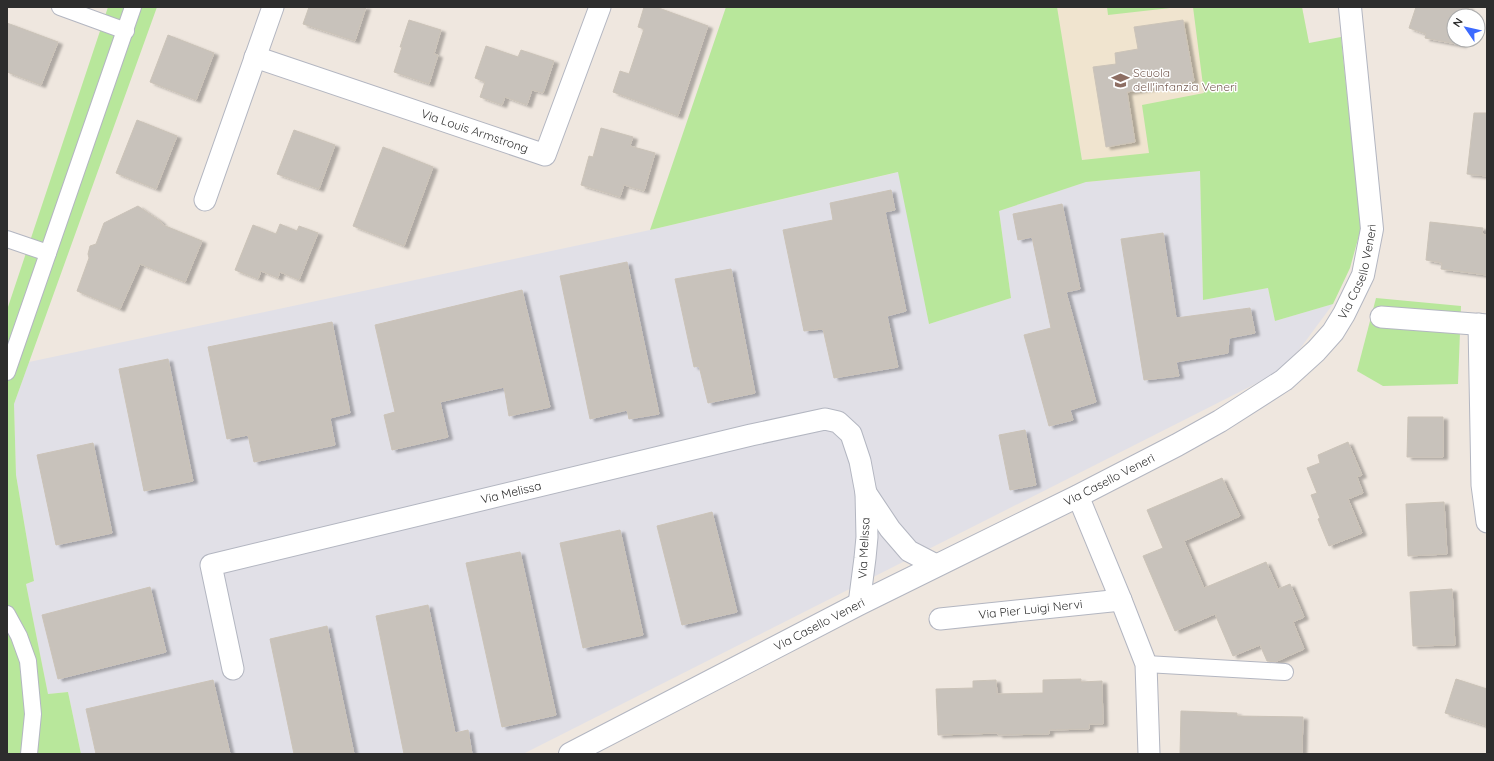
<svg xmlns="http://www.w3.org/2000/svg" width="1494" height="761" viewBox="0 0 1494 761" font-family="Quicksand,sans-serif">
<defs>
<filter id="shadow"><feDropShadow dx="4.5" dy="2.5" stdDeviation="1" flood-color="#0004"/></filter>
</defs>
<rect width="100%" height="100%" fill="#efe7df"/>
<!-- industrial -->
<path fill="#e1e0e7" d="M 1200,171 L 1203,300 L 1268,288 L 1275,321 L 1333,304 L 1299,350 L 1275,374 L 523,754 L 81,754 L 68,692 L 48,694 L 26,584 L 34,581 L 16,475 L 14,404 L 29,362 L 650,230 L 899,172 L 929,324 L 1011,298 L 999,211 L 1086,182 Z"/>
<!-- education -->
<path fill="#f0e4cf" d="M 900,7 L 1302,7 L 1309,43 L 1200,171 L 1086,182 L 1075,118 Z"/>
<!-- green -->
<g fill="#b8e79b">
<path d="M 108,7 L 157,7 L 14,404 L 16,475 L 34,581 L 26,584 L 48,694 L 68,692 L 81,754 L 7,754 L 7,310 Z"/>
<path d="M 726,7 L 1057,7 L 1082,160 L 1149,153 L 1142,105 L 1204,93 L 1193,7 L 1302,7 L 1309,43 L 1341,37 L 1361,228 L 1350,268 L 1333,304 L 1275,321 L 1268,288 L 1203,300 L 1200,171 L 1086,182 L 999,211 L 1011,298 L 929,324 L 898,172 L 650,230 Z"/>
<path d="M 1107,7 L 1179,7 L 1108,15 Z"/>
<path d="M 1376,298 L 1461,306 L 1458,384 L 1383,386 L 1357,371 Z"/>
</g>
<!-- building -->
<g fill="#c8c2bb" stroke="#cbc3b8" filter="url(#shadow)">
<path d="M 309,7 L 366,7 L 355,41 L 303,24 Z"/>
<path d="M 644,7 L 656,7 L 708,26 L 678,116 L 613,92 L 620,71 L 629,74 L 644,29 L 638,27 Z"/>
<path d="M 1416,7 L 1469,7 L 1468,16 L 1454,16 L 1454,40 L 1463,40 L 1462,45 L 1425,38 L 1426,34 L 1409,28 Z"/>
<path d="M 409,20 L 441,30 L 434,54 L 438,55 L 429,84 L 394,72 L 402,47 L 400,47 Z"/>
<path d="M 1183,20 L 1194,81 L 1127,92 L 1135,142 L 1106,147 L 1093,67 L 1116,64 L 1115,53 L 1138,49 L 1134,27 Z"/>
<path d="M 7,23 L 58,42 L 41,85 L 7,72 Z"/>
<path d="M 168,35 L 214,53 L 196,100 L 150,82 Z"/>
<path d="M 486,46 L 518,57 L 521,50 L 554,61 L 543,93 L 532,90 L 527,105 L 505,97 L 502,105 L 480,97 L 485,82 L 475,78 Z"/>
<path d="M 1474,113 L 1487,113 L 1487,176 L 1467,174 Z"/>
<path d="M 137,120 L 177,136 L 156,189 L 116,173 Z"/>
<path d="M 601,128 L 633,137 L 630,146 L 655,153 L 644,191 L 624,185 L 620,197 L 581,185 L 589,156 L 593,157 Z"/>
<path d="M 294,130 L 335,145 L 319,189 L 277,174 Z"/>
<path d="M 383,147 L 433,167 L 404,246 L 353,226 Z"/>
<path d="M 891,190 L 895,210 L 885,212 L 906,311 L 887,316 L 898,367 L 834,378 L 823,329 L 804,331 L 783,230 L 833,220 L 830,203 Z"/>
<path d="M 1062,204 L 1080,289 L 1066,292 L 1096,402 L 1070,410 L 1073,420 L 1049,426 L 1024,335 L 1051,328 L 1032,237 L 1018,240 L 1013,214 Z"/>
<path d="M 138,206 L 160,221 L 163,225 L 202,241 L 185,282 L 140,264 L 120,309 L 77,291 L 89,258 L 88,254 L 90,246 L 96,244 L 104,223 Z"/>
<path d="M 1430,222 L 1483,228 L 1482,234 L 1487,235 L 1487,275 L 1441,269 L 1442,263 L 1426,260 Z"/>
<path d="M 280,224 L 297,231 L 299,226 L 318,233 L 299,280 L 280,272 L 278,278 L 261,271 L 258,279 L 235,270 L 253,225 L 276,234 Z"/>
<path d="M 1163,233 L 1176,318 L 1250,308 L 1255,333 L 1229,338 L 1228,353 L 1176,362 L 1179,376 L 1144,380 L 1121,239 Z"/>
<path d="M 627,262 L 659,414 L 629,419 L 627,410 L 590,419 L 560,276 Z"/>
<path d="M 731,269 L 755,393 L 708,403 L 699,366 L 694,367 L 675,279 Z"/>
<path d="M 522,290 L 550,407 L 509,416 L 504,387 L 440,402 L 448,437 L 392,450 L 384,415 L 395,412 L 375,325 Z"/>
<path d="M 332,322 L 350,413 L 330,418 L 335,445 L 254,462 L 248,435 L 227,439 L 208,347 Z"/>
<path d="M 168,359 L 193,481 L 144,491 L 119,369 Z"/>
<path d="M 1408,417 L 1443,417 L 1443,457 L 1407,457 Z"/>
<path d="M 1025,430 L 1036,485 L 1010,490 L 999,435 Z"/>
<path d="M 1348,442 L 1362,475 L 1357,477 L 1363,493 L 1348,499 L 1362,533 L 1329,546 L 1318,519 L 1320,518 L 1311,495 L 1317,493 L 1307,468 L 1320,463 L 1318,455 Z"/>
<path d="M 93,443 L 112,533 L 56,545 L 37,455 Z"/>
<path d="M 1222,478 L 1240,516 L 1184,541 L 1204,588 L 1266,562 L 1278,589 L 1290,584 L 1304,617 L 1293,622 L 1304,649 L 1275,662 L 1267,661 L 1260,645 L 1233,656 L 1215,614 L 1175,631 L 1143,556 L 1163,548 L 1147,510 Z"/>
<path d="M 1444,502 L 1447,554 L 1408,556 L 1406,504 Z"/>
<path d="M 712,512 L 737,612 L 682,625 L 657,526 Z"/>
<path d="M 620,530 L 643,635 L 583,648 L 560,543 Z"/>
<path d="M 520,552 L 556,715 L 502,727 L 466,563 Z"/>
<path d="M 150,587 L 166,652 L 58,679 L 42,615 Z"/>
<path d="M 1452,589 L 1455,645 L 1413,646 L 1410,592 Z"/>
<path d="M 428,605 L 455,733 L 468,730 L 472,754 L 404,754 L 376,616 Z"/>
<path d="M 327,626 L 354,754 L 294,754 L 270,639 Z"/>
<path d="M 1081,679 L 1081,682 L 1102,681 L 1103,724 L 1089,724 L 1089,729 L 1049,730 L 1049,734 L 998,735 L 998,733 L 938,735 L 936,689 L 973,688 L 973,681 L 996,680 L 997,694 L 1043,693 L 1043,680 Z"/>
<path d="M 1456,679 L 1487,689 L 1487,726 L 1445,713 Z"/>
<path d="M 213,680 L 230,754 L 96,754 L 86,709 Z"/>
<path d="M 1181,711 L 1237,713 L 1237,716 L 1303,717 L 1302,754 L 1180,754 Z"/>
</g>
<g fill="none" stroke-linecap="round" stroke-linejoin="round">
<defs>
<g id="pedestrian">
<path d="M 60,7 L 126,31"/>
<path d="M 7,239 L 48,253"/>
<path d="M 7,372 L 133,7"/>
<path d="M 7,614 L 19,636 L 28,661 L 33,714 L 29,754"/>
<path d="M 1146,664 L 1285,672"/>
</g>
<g id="minor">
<path id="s1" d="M 255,57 L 545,155 L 600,7"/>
<path d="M 205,200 L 273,7"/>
<path d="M 1381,317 L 1487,325"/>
<path d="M 1479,324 L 1482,485 L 1487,522"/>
<path d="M 866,493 L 890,529 L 909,551 L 936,565"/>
<path d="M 1078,496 L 1121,600 L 1146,664 L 1149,754"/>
<path id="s2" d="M 940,619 L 1121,600"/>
<path id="s3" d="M 233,669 L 211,565 L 751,435 L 825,419 L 838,422 L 851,434 L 860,461 L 866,493 L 867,537 L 865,558 L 859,604"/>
</g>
<g id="tertiary">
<path id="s4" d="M 570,754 L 859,604 L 1078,496 L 1177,445 L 1220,421 L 1284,380 L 1316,351 L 1333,332 L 1344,314 L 1363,275 L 1372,229 L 1350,7"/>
</g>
</defs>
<!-- pedestrian casing -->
<use href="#pedestrian" stroke="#b3b6c1" stroke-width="18"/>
<!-- minor casing -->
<use href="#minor" stroke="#b3b6c1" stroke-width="23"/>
<!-- tertiary casing -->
<use href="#tertiary" stroke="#b3b6c1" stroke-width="24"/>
<!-- pedestrian -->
<use href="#pedestrian" stroke="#fff" stroke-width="16"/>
<!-- minor -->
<use href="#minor" stroke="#fff" stroke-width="21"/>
<!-- tertiary -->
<use href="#tertiary" stroke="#fff" stroke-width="22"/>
</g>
<!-- icons -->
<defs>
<symbol id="school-bare" viewBox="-9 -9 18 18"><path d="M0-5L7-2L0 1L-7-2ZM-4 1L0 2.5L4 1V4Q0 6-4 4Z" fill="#8d6e63" stroke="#fff" stroke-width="2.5" paint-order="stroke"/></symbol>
</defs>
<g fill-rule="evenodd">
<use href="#school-bare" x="1108" y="68" width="25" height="25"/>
</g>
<g text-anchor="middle" stroke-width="3" stroke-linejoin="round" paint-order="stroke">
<!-- education labels -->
<g font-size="12" fill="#785e54" stroke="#fff" text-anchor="start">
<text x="1133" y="77">Scuola<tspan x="1133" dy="14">dell'infanzia Veneri</tspan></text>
</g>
<!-- street labels -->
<g font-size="12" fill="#2d2d2d" stroke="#fff">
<text dy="4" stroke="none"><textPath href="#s1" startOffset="232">Via Louis Armstrong</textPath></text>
<text dy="4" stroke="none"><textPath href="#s4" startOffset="941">Via Casello Veneri</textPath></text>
<text dy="4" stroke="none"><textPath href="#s4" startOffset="605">Via Casello Veneri</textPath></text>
<text dy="4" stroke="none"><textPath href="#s3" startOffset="415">Via Melissa</textPath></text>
<text transform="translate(864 548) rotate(-87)" y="4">Via Melissa</text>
<text dy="4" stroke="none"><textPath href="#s2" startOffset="91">Via Pier Luigi Nervi</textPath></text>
<text dy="4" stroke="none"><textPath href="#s4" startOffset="281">Via Casello Veneri</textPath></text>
</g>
</g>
<!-- border -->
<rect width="1494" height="761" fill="none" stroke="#2d2d2d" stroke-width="16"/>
<!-- north arrow -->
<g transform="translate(1466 28) rotate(304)"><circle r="19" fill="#ffffff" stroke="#ababab"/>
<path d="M0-3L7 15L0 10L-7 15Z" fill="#3c6aff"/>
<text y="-6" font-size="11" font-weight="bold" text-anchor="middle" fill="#2d2d2d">N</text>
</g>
</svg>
